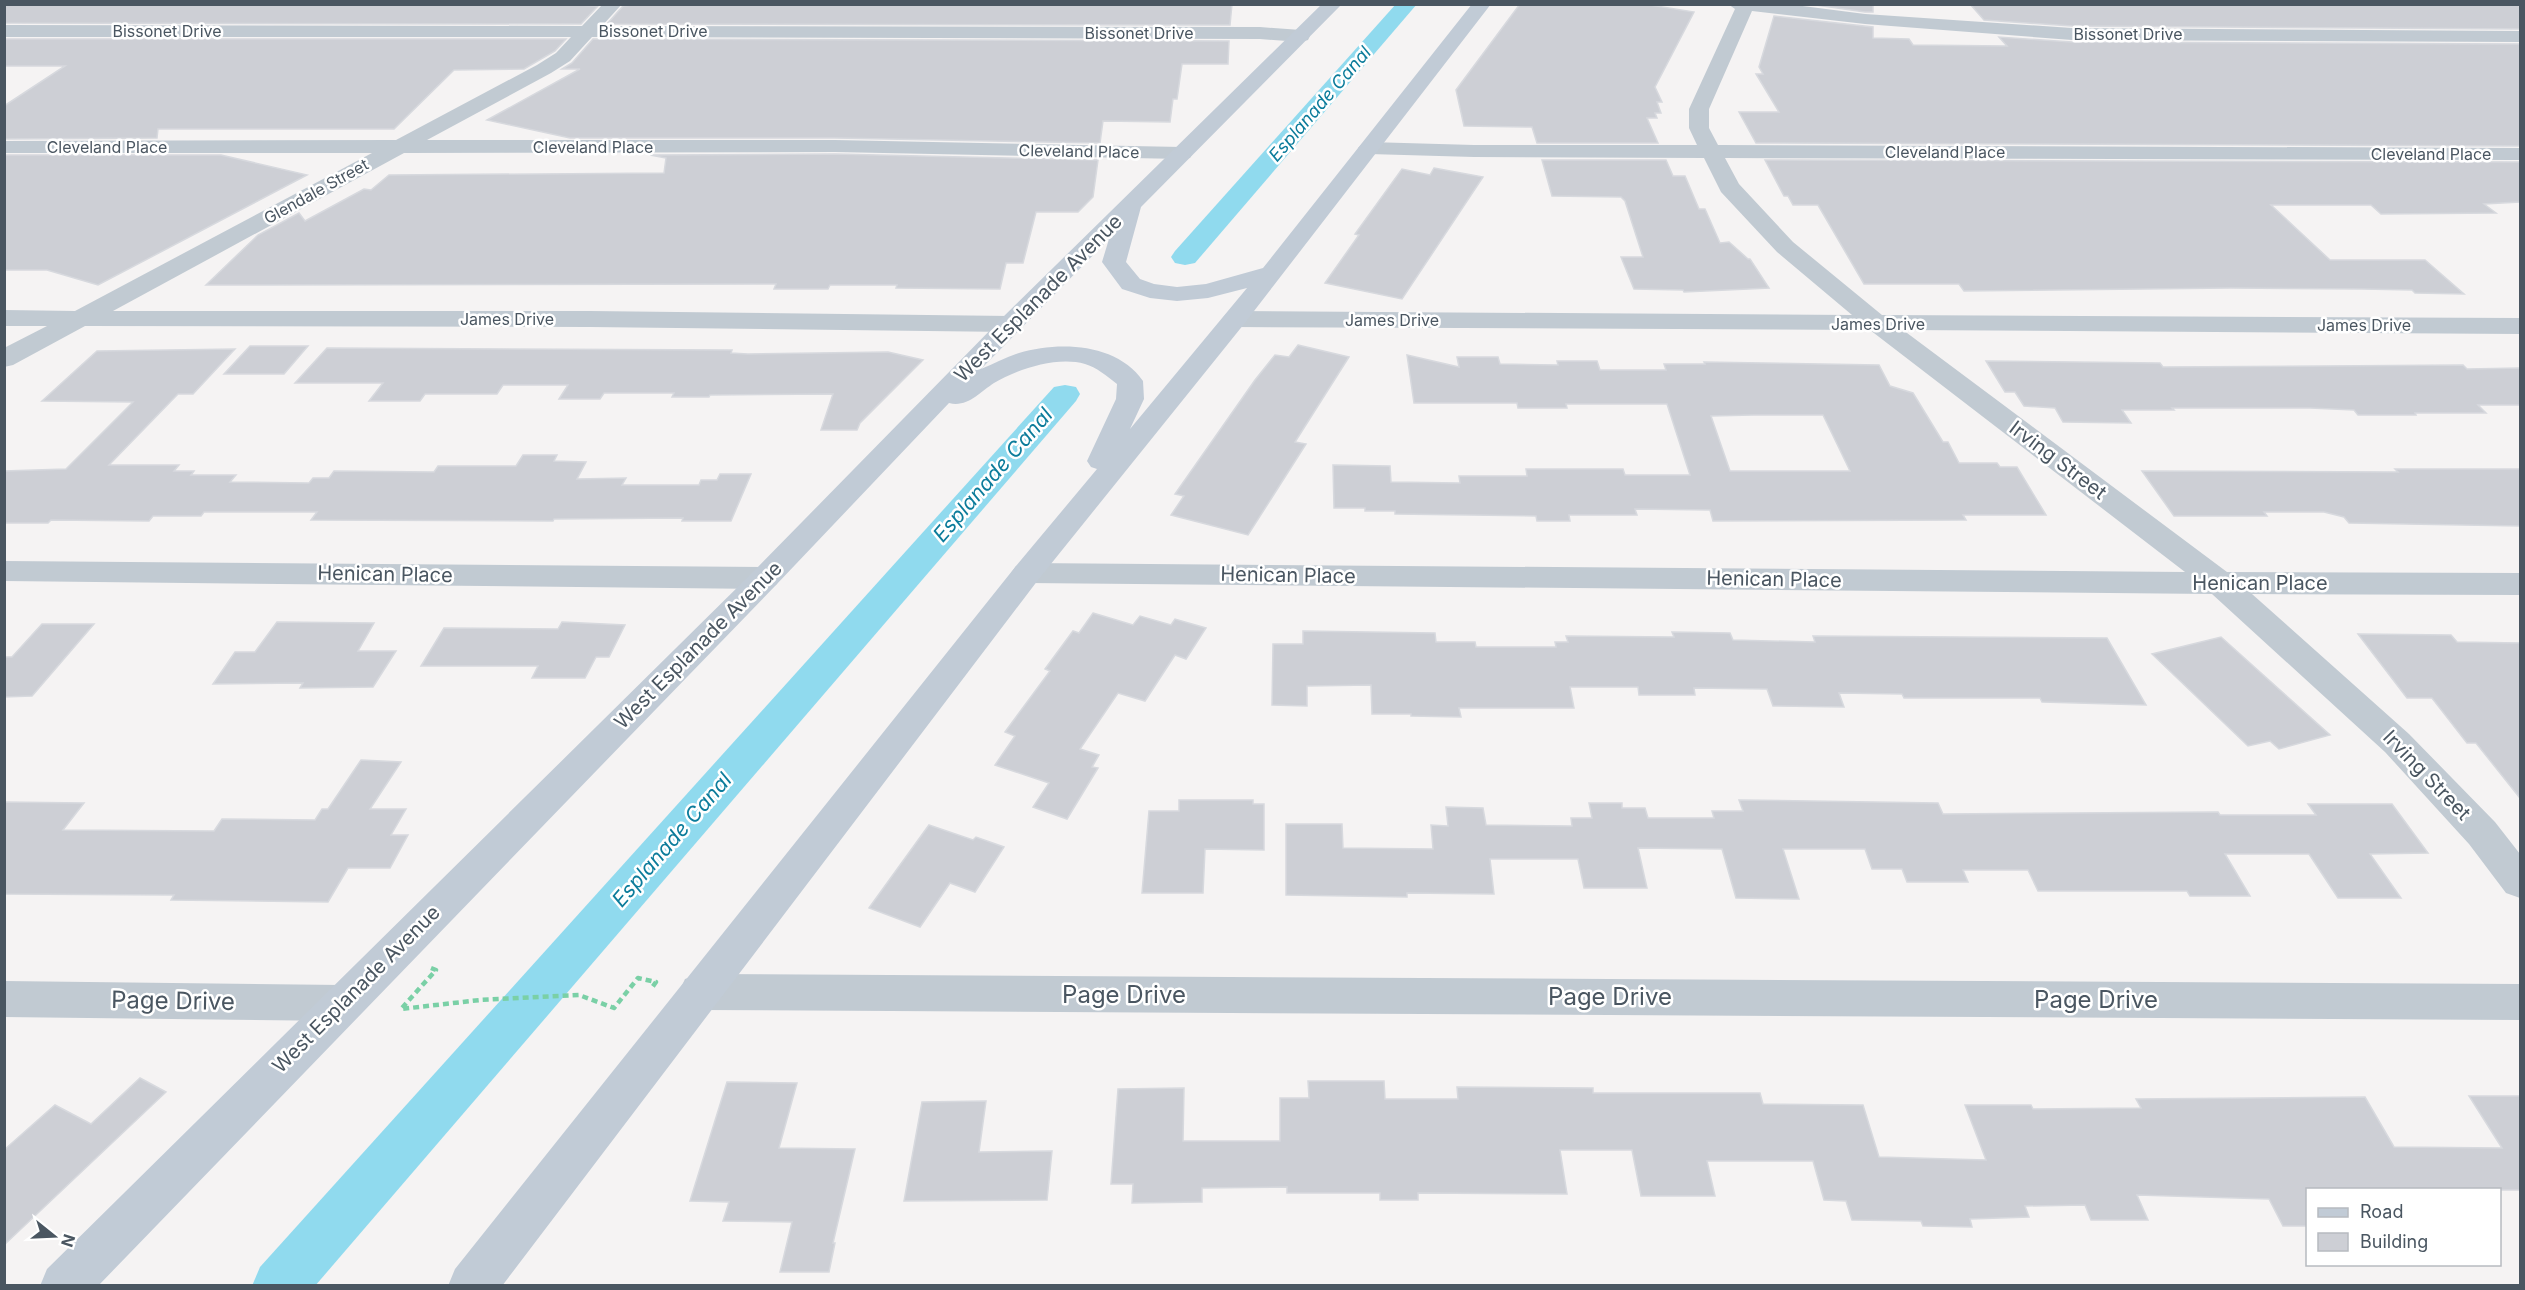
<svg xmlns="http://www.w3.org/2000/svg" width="2525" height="1290" viewBox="0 0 2525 1290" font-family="Inter,sans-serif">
<rect width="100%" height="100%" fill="#f5f3f3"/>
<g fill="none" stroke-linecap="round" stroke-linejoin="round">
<!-- canal -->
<g fill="#90daee" fill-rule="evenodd">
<path d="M 1396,4 L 1417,4 L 1195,263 L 1185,265 L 1175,263 L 1171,257 L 1175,251 Z"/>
<path d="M 1065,385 L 1076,387 L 1080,394 L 1076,401 L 315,1286 L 252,1286 L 260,1267 L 1054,387 Z"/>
</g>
</g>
<!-- building -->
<g fill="#cdcfd5" stroke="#d7d9de" stroke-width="1.5" fill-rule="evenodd">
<path d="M 4,4 L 555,4 L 598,6 L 581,24 L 4,23 Z"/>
<path d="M 640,4 L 1232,4 L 1230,25 L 607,24 L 623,6 Z"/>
<path d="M 1520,4 L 1644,4 L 1694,12 L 1655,87 L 1662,102 L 1657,102 L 1661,113 L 1655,113 L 1657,118 L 1647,118 L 1658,143 L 1537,143 L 1532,127 L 1464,126 L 1456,90 Z"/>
<path d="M 1809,4 L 1873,4 L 1873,12 L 1865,12 Z"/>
<path d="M 1970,4 L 2520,4 L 2520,29 L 2072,26 L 1984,20 Z"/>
<path d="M 1774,16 L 1873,27 L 1873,38 L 1909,39 L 1913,45 L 2007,46 L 1999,37 L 2072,42 L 2520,44 L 2520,146 L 1756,143 L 1739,112 L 1779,112 L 1756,74 L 1763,74 L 1759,67 Z"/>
<path d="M 4,39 L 566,39 L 555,51 L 524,69 L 454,70 L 394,129 L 158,129 L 157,138 L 4,139 L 4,106 L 65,66 L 4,66 Z"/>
<path d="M 593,39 L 1229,41 L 1228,64 L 1182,64 L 1177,99 L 1173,99 L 1170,122 L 1103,121 L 1100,143 L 835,138 L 570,138 L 487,120 L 580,69 L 562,69 L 572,63 Z"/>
<path d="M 835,154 L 1098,160 L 1093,197 L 1078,212 L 1036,212 L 1023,263 L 1006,263 L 1000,289 L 896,288 L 897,285 L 830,285 L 828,289 L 774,289 L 776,284 L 206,285 L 258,235 L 299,213 L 305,221 L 364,189 L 371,190 L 389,175 L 664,173 L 666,158 L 650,155 Z"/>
<path d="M 4,155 L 221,155 L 307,175 L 98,285 L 47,270 L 4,270 Z"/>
<path d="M 1542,160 L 1666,160 L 1673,176 L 1685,176 L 1699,209 L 1705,209 L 1720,243 L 1729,242 L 1748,259 L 1750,259 L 1769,288 L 1684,292 L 1683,290 L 1634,289 L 1621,257 L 1643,257 L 1625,201 L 1621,197 L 1552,196 Z"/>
<path d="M 1765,160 L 2520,162 L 2520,202 L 2484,204 L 2496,213 L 2381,214 L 2371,205 L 2271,205 L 2330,260 L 2425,260 L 2464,294 L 2415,293 L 2412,290 L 2362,289 L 2231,288 L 1964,291 L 1959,284 L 1864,284 L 1818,205 L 1793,205 L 1788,196 L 1784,196 Z"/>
<path d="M 1434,168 L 1483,177 L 1402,299 L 1325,283 L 1359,235 L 1355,234 L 1402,169 L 1430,175 Z"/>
<path d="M 1298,345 L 1349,357 L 1295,442 L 1306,444 L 1248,535 L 1171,515 L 1184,496 L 1175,494 L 1255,380 L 1275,355 L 1289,357 Z"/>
<path d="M 250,346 L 308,346 L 284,374 L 224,374 Z"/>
<path d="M 327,348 L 732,350 L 731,353 L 748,354 L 888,352 L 923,360 L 860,423 L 857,430 L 821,430 L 833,394 L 710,395 L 709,397 L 672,397 L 674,393 L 604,393 L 600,399 L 559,399 L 568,385 L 503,385 L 497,394 L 425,394 L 420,401 L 369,401 L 383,383 L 295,383 Z"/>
<path d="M 235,349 L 193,394 L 178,394 L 109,465 L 179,465 L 174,471 L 194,471 L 191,475 L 236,475 L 230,482 L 309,483 L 313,478 L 329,478 L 334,471 L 434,472 L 438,466 L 516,466 L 523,455 L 557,455 L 554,461 L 586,462 L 577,479 L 626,478 L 622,485 L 699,485 L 701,480 L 717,480 L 720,474 L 751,474 L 731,521 L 682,521 L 683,518 L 554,519 L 553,521 L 311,520 L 317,512 L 204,512 L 201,516 L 153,516 L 149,521 L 51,520 L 48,523 L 4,523 L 4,471 L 66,469 L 133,402 L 42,401 L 97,351 Z"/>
<path d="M 1407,355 L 1459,367 L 1457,357 L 1498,357 L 1500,364 L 1558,365 L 1557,361 L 1597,361 L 1600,370 L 1666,370 L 1664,364 L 1705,364 L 1704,362 L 1879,365 L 1890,386 L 1913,393 L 1943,442 L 1948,442 L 1959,463 L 1997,463 L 2000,467 L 2017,467 L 2046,515 L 1963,515 L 1966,520 L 1713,521 L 1710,510 L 1635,509 L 1637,515 L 1569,515 L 1570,521 L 1537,521 L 1536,516 L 1395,514 L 1395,511 L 1365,511 L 1365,508 L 1334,508 L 1333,465 L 1390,466 L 1391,482 L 1460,483 L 1459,476 L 1527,476 L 1526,469 L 1623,469 L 1625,475 L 1690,475 L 1667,404 L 1566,404 L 1567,408 L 1518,408 L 1517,403 L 1414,403 ZM 1753,415 L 1823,415 L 1850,471 L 1730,471 L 1711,416 Z"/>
<path d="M 1986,361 L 2160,363 L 2163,367 L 2463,365 L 2467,369 L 2520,368 L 2520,405 L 2478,405 L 2486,413 L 2415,413 L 2416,415 L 2358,415 L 2354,410 L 2310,408 L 2172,408 L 2174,410 L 2122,410 L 2131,423 L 2063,422 L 2055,408 L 2024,406 L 2015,392 L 2005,392 Z"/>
<path d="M 2395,469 L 2520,469 L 2520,526 L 2349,523 L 2344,517 L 2324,512 L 2264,512 L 2267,516 L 2174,516 L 2142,471 L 2398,472 Z"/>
<path d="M 1093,613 L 1133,625 L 1140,616 L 1171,625 L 1175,619 L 1206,628 L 1186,659 L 1175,655 L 1145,701 L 1118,693 L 1080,749 L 1099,755 L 1092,767 L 1098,768 L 1067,819 L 1033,807 L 1049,783 L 995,765 L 1015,736 L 1005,732 L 1050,671 L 1045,669 L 1073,631 L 1079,633 Z"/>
<path d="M 277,622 L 374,623 L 358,651 L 396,651 L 373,687 L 300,688 L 303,683 L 213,684 L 235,652 L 255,652 Z"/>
<path d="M 562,622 L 625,625 L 609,657 L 596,657 L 585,678 L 532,678 L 538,666 L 421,666 L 444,628 L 558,629 Z"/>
<path d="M 42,624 L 94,624 L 32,696 L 4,697 L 4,657 L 12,657 Z"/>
<path d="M 1303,631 L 1435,633 L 1436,642 L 1475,642 L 1476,647 L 1556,647 L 1555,642 L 1568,642 L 1566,636 L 1674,637 L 1672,632 L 1730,633 L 1733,640 L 1815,642 L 1813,636 L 2107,638 L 2146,705 L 2042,702 L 2040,698 L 1904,698 L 1902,694 L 1839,693 L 1844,707 L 1773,706 L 1767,689 L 1694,688 L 1695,695 L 1639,695 L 1638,687 L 1570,687 L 1574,708 L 1459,708 L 1461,717 L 1411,716 L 1411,714 L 1372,714 L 1371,685 L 1307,686 L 1307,706 L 1272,705 L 1273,644 L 1303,644 Z"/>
<path d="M 2358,634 L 2451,635 L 2457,642 L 2520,643 L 2520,798 L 2476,743 L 2467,743 L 2432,698 L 2407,698 Z"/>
<path d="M 2221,637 L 2330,735 L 2279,749 L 2270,741 L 2248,746 L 2152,654 Z"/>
<path d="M 361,760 L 401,762 L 370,809 L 406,809 L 391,835 L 408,835 L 390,868 L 348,868 L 328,902 L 171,900 L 174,895 L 4,894 L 4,802 L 84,803 L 63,830 L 214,831 L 222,819 L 315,820 L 322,809 L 328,809 Z"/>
<path d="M 1179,800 L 1253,800 L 1253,804 L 1264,804 L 1264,850 L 1205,849 L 1203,893 L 1142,893 L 1149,811 L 1179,811 Z"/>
<path d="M 1739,800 L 1938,803 L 1943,814 L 2218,812 L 2220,815 L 2316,815 L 2308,804 L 2392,804 L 2428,853 L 2370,854 L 2401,898 L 2338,898 L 2309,854 L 2225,854 L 2250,896 L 2190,896 L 2187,891 L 2038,891 L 2028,870 L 1963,870 L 1968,882 L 1907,882 L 1902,869 L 1872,869 L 1865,849 L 1783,849 L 1799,899 L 1736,898 L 1722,849 L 1638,848 L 1647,888 L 1584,888 L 1578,859 L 1490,859 L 1494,894 L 1407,893 L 1407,897 L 1286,895 L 1286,824 L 1342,824 L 1343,848 L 1433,849 L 1431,825 L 1448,826 L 1446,807 L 1483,808 L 1486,825 L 1572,826 L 1571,818 L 1592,818 L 1589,803 L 1622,803 L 1622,808 L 1645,808 L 1648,818 L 1714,818 L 1712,811 L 1743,811 Z"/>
<path d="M 929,825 L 973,840 L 976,837 L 1004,847 L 975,892 L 950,883 L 920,927 L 869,908 Z"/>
<path d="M 140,1078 L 166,1092 L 4,1245 L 4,1150 L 55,1105 L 91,1124 Z"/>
<path d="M 1308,1081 L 1384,1081 L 1385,1099 L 1458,1099 L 1457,1087 L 1593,1088 L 1593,1093 L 1760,1093 L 1763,1104 L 1863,1105 L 1879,1157 L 1986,1160 L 1965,1105 L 2031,1105 L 2033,1109 L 2141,1108 L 2136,1099 L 2365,1097 L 2394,1147 L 2502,1148 L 2469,1096 L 2520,1096 L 2520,1190 L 2307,1190 L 2307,1226 L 2283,1226 L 2269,1199 L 2137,1195 L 2148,1220 L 2091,1220 L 2085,1205 L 2025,1206 L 2029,1217 L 1970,1219 L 1972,1227 L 1923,1226 L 1921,1221 L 1852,1220 L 1846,1201 L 1824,1200 L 1813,1161 L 1707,1161 L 1715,1196 L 1641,1196 L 1632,1150 L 1560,1150 L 1567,1194 L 1418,1193 L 1418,1200 L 1380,1200 L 1380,1193 L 1287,1193 L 1287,1187 L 1202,1188 L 1202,1202 L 1132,1203 L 1133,1184 L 1111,1184 L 1118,1089 L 1184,1088 L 1183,1141 L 1280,1141 L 1280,1098 L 1309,1098 Z"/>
<path d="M 727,1082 L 797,1083 L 779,1148 L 855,1149 L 833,1243 L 835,1243 L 829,1272 L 780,1272 L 792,1222 L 723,1221 L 729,1202 L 690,1201 Z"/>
<path d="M 986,1101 L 979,1152 L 1052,1151 L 1047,1200 L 904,1201 L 922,1102 Z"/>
</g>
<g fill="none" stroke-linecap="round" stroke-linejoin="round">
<!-- path -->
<path stroke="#7ad0a6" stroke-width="4.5" stroke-dasharray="6 4" stroke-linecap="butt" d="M 431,968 L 436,970 L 401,1009 L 480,1000 L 579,995 L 614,1008 L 638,978 L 656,982 L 651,989"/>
<!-- minor -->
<g fill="#c1cad2" fill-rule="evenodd">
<path d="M 603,4 L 622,4 L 602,26 L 1260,27 L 1301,30 L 1308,32 L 1310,36 L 1308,40 L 1301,42 L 1260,39 L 592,37 L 570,61 L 551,73 L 427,140 L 835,140 L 1182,147 L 1190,148 L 1193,153 L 1190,158 L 1182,159 L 835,152 L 404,153 L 113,311 L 590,311 L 1010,316 L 1019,319 L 1023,324 L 1019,329 L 1010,332 L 590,327 L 85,326 L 13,365 L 4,367 L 4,348 L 47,326 L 4,326 L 4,310 L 75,311 L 372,153 L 4,153 L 4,141 L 396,140 L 537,65 L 556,53 L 571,37 L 4,37 L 4,25 L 582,26 Z"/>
<path d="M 1728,4 L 1787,4 L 1865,14 L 2072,28 L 2520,31 L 2520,42 L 2072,40 L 1865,24 L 1752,11 L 1709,109 L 1709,128 L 1718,145 L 2520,148 L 2520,160 L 1725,158 L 1739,184 L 1793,242 L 1882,315 L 2520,318 L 2520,334 L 1903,330 L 2227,572 L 2520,573 L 2520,595 L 2252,594 L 2409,734 L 2495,822 L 2520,854 L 2520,898 L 2506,893 L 2469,844 L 2385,752 L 2212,594 L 1027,583 L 1016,580 L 1011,573 L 1016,566 L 1027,563 L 2185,572 L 1870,330 L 1235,327 L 1226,324 L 1222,319 L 1226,314 L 1235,311 L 1852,315 L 1777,252 L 1721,192 L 1704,158 L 1474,157 L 1369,154 L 1362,152 L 1358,148 L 1362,144 L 1369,142 L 1474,145 L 1697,145 L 1689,128 L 1689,109 L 1735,9 Z"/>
<path d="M 4,561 L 765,567 L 776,571 L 781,578 L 776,585 L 765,589 L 4,581 Z"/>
<path d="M 700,974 L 2520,984 L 2520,1020 L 700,1010 L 685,1005 L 679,992 L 685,979 Z"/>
<path d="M 4,981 L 342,985 L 357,990 L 363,1003 L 357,1016 L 342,1021 L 4,1017 Z"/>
</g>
<!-- secondary -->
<path fill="#c1cbd6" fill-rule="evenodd" d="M 1322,4 L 1342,4 L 1141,207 L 1126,262 L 1140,279 L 1154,284 L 1177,287 L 1206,284 L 1263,268 L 1472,4 L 1491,4 L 1244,324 L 1038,580 L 502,1286 L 448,1286 L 455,1269 L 1016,566 L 1097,469 L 1091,467 L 1087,461 L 1116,399 L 1117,384 C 1107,376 1096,367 1085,364 C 1057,356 1018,369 994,383 C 980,392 967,408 949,403 L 776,585 L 98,1286 L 40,1286 L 47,1269 L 754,571 L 1001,319 ZM 1109,239 L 1102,262 L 1122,289 L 1150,298 L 1177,301 L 1208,298 L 1247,288 L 1130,429 L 1144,399 L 1143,381 C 1117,343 1059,341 1019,353 C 1006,357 994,364 981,369 Z"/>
</g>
<g text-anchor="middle" stroke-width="5" stroke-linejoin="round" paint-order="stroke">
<!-- far-street labels -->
<g font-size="16" fill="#4a5661" stroke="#fff">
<text x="167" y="37">Bissonet Drive</text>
<text x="653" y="37">Bissonet Drive</text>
<text x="1139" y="39">Bissonet Drive</text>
<text x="2128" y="40">Bissonet Drive</text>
<text x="107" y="153">Cleveland Place</text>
<text x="593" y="153">Cleveland Place</text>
<text transform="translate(1079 151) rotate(1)" y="6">Cleveland Place</text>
<text x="1945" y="158">Cleveland Place</text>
<text x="2431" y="160">Cleveland Place</text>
<text transform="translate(316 191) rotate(-29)" y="6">Glendale Street</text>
<text x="507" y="325">James Drive</text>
<text x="1392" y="326">James Drive</text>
<text x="1878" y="330">James Drive</text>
<text x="2364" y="331">James Drive</text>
</g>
<!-- far-water labels -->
<g font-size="18" font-style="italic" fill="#0c7c9b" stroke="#fff">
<text transform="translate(1320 104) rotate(-49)" y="6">Esplanade Canal</text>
</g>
<!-- street labels -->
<g font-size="20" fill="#4a5661" stroke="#fff">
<text transform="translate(1038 298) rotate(-45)" y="7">West Esplanade Avenue</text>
<text transform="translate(2058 460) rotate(37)" y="7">Irving Street</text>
<text transform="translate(385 574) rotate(1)" y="7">Henican Place</text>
<text transform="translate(1288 575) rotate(1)" y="7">Henican Place</text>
<text transform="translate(1774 579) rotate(1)" y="7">Henican Place</text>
<text x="2260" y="590">Henican Place</text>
<text transform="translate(698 645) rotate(-45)" y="7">West Esplanade Avenue</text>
<text transform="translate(2427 775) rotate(46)" y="7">Irving Street</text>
<text transform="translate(356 989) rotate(-45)" y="7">West Esplanade Avenue</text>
</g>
<!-- water labels -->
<g font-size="21" font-style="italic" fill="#0c7c9b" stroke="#fff">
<text transform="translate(993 475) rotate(-49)" y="7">Esplanade Canal</text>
<text transform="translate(672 840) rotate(-49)" y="7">Esplanade Canal</text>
</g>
<!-- near-street labels -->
<g font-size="24" fill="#4a5661" stroke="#fff">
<text x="1124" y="1003">Page Drive</text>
<text x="1610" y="1005">Page Drive</text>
<text x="2096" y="1008">Page Drive</text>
<text transform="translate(173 1001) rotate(1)" y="8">Page Drive</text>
</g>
</g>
<!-- border -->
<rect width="2525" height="1290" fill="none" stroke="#4a5661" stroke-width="12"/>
<!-- legend -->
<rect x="2306" y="1188" width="195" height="78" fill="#ffffff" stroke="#b7bbc0" stroke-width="1.5"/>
<rect x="2318" y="1208" width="30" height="9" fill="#c1cbd6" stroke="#b7bbc0" stroke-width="1.5"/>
<text x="2360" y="1218" font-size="18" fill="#4a5661">Road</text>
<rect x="2318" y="1233" width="30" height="18" fill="#cdcfd5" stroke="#b7bbc0" stroke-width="1.5"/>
<text x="2360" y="1248" font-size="18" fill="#4a5661">Building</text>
<!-- north arrow -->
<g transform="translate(54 1236) rotate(108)" stroke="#ffffff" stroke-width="4.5" paint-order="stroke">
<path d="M0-4.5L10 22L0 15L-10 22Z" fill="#4a5661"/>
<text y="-9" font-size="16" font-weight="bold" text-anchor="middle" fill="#4a5661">N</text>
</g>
</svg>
